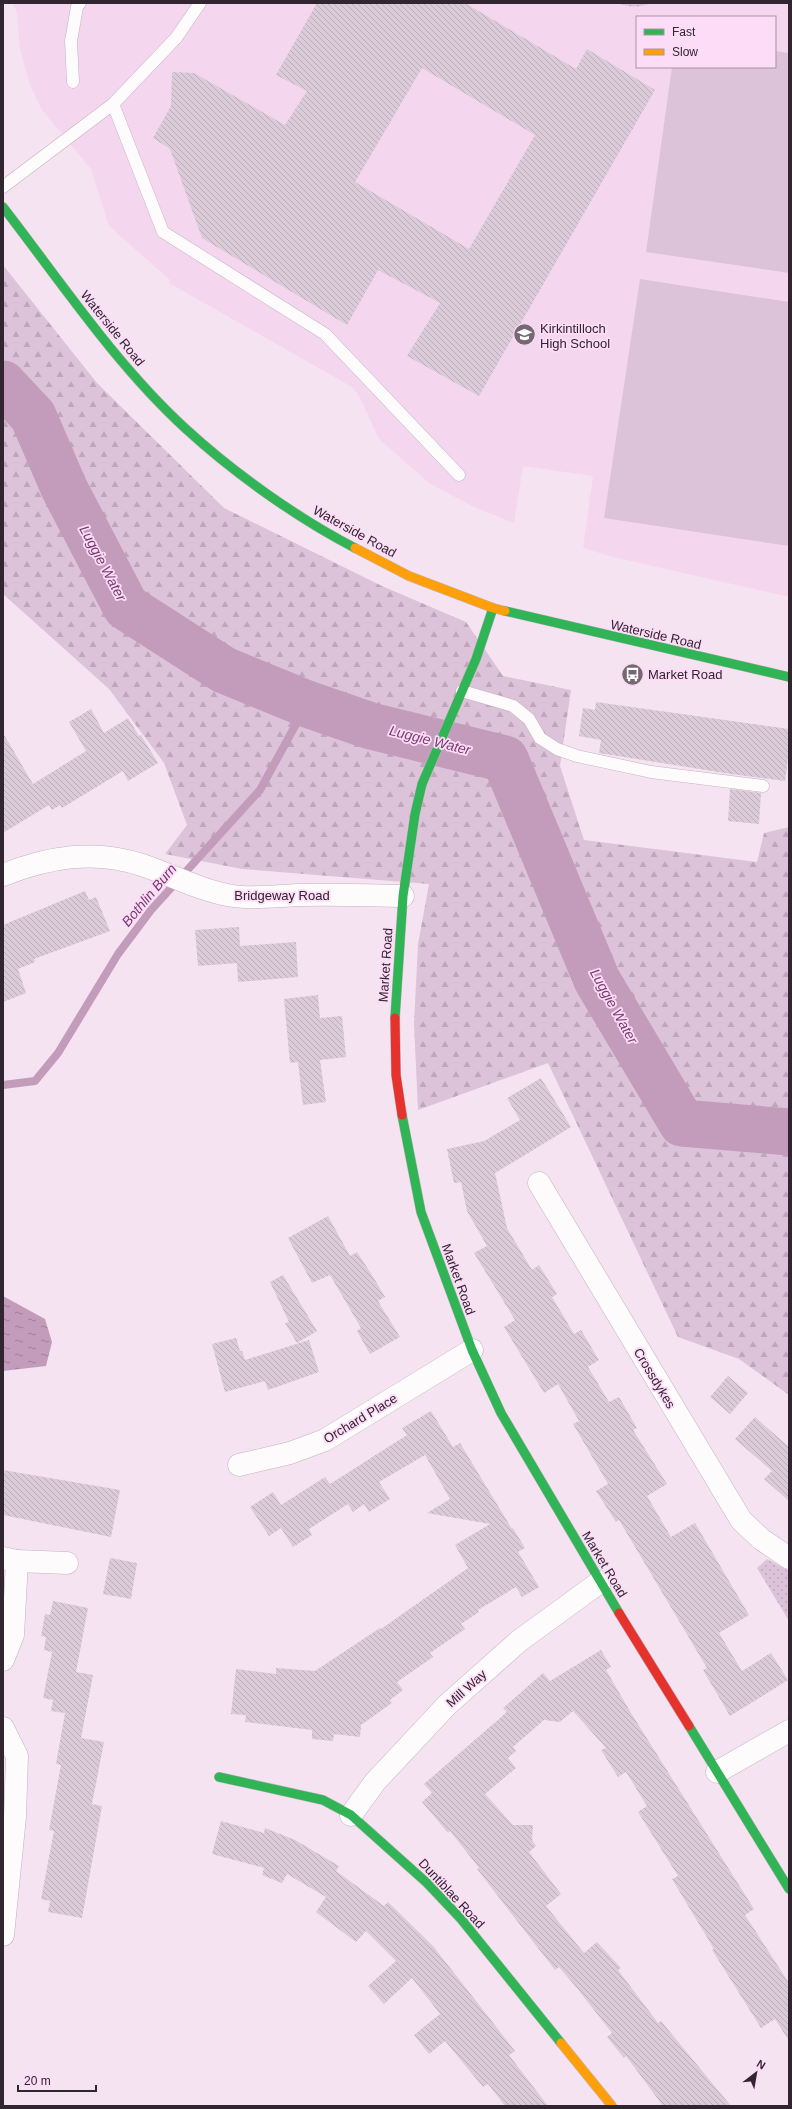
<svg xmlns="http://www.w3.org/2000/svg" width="792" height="2109" viewBox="0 0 792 2109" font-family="Helvetica,sans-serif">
<defs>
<pattern id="grass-dots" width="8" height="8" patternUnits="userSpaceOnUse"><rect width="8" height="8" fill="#ddc3d9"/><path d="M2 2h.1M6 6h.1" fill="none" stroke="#bea7bb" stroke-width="1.8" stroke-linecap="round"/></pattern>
<pattern id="forest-firs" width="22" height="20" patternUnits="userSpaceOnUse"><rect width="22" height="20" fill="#ddc3d9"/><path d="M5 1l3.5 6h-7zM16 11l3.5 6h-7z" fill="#bea7bb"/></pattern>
<pattern id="water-ripples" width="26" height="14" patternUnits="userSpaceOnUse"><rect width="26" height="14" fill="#c39cbc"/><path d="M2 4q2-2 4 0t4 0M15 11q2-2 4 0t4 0" fill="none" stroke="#9f7f99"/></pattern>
<pattern id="building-back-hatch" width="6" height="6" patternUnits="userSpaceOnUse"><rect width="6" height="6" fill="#dbcad8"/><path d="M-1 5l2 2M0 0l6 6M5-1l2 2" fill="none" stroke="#bcadba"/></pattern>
</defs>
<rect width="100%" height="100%" fill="#f5e3f2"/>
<!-- built -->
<path fill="#f4d7ef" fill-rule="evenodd" d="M 13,3 L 789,3 L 789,597 L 613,557 L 583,548 L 593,476 L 523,466 L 514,523 L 472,506 L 429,483 L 379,439 L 359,396 L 352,387 L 169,283 L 170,280 L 109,226 L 91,169 L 42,110 L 30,85 L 20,49 L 17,13 ZM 637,17 L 775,17 L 775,67 L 637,67 Z"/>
<!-- grass -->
<g fill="url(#grass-dots)">
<path d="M 617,3 L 651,3 C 641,8 627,7 617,3 Z"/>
<path d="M 767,1559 L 789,1571 L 789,1621 L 757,1568 Z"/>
</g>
<!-- forest -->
<path fill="url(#forest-firs)" d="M 3,265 L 97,383 L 224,508 L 382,586 L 466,622 L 503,676 L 571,690 L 560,766 L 584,840 L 757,862 L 764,833 L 789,827 L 789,1395 L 739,1359 L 678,1337 L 548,1063 L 418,1110 L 414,1024 L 418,944 L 429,884 L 242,869 L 165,854 L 187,825 L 164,763 L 109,689 L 3,594 Z"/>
<!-- pitch -->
<g fill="#ddc3d9">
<path d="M 775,51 L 789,53 L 789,273 L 646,252 L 672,67 L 775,67 Z"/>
<path d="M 640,279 L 789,302 L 789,546 L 604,518 Z"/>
</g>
<!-- water -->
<path fill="url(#water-ripples)" d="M 3,1296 L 45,1319 L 52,1342 L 46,1366 L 3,1371 Z"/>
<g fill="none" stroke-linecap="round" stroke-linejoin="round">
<!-- stream -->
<path stroke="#c39cbc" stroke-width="8" d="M 3,1085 L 35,1081 L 58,1053 L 118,954 L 151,910 L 260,790 L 307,704"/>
<!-- river -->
<path stroke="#c39cbc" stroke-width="47" d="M 3,384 L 33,416 L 64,488 L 126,607 L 224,670 L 307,704 L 371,726 L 505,759 L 597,980 L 682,1123 L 789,1132"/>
</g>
<!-- building -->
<g fill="url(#building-back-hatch)" fill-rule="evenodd">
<path d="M 317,3 L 465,3 L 576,69 L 587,49 L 655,90 L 479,396 L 407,356 L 440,303 L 378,270 L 347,325 L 202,238 L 170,149 L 153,138 L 171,106 L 172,72 L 194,73 L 285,125 L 307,91 L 276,75 ZM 422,68 L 535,135 L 469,249 L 355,182 Z"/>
<path d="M 596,702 L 789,729 L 789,751 L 785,781 L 731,774 L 599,753 L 601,740 L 579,736 L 583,708 L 595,710 Z"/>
<path d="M 91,709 L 104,733 L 128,718 L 139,736 L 141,735 L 158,763 L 128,781 L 123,771 L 62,808 L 60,805 L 52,810 L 49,805 L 3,833 L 3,733 L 33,784 L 86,751 L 69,722 Z"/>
<path d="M 730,789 L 761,793 L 759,824 L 728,821 Z"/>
<path d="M 85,891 L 89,900 L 96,897 L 110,931 L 34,959 L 35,962 L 18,969 L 26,993 L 3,1002 L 3,925 Z"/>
<path d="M 239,927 L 240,946 L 296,942 L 298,977 L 238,982 L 237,963 L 198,966 L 195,930 Z"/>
<path d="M 318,995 L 320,1018 L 342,1016 L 346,1057 L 320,1060 L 326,1102 L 303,1105 L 298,1062 L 290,1063 L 284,999 Z"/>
<path d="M 541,1078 L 571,1127 L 495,1173 L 507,1228 L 532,1270 L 539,1265 L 557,1294 L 552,1297 L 574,1334 L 581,1330 L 599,1360 L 588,1367 L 609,1402 L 619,1397 L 637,1428 L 633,1430 L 667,1484 L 647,1496 L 671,1537 L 695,1523 L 749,1615 L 719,1633 L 742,1671 L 771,1653 L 788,1680 L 730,1716 L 703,1670 L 707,1668 L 619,1520 L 616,1522 L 596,1491 L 608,1484 L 573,1424 L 579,1421 L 558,1384 L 544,1393 L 504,1327 L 515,1320 L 474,1253 L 487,1246 L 467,1211 L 461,1182 L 454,1183 L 447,1149 L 484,1141 L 520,1120 L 507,1098 Z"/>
<path d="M 328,1216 L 350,1256 L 357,1252 L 372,1275 L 385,1297 L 378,1301 L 400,1337 L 370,1354 L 357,1331 L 361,1328 L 330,1275 L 312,1283 L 288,1238 Z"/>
<path d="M 283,1275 L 317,1331 L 297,1343 L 285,1323 L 289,1322 L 270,1282 Z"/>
<path d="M 236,1338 L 240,1351 L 242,1351 L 245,1360 L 309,1340 L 319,1372 L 268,1390 L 265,1381 L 225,1392 L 212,1344 Z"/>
<path d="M 728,1376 L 748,1393 L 730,1414 L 710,1397 Z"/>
<path d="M 431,1411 L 453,1447 L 460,1443 L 512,1529 L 513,1528 L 525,1548 L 518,1552 L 539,1587 L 522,1597 L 516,1587 L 478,1610 L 479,1612 L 461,1624 L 465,1629 L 430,1653 L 433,1657 L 397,1682 L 403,1690 L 390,1700 L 392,1703 L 361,1725 L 360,1737 L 334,1734 L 333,1741 L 312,1739 L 312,1730 L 245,1722 L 246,1715 L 231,1714 L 236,1669 L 276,1674 L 276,1668 L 315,1671 L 380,1628 L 381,1629 L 468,1568 L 455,1545 L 490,1524 L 427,1513 L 450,1499 L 425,1455 L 379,1482 L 390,1499 L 369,1512 L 364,1504 L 353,1512 L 348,1504 L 309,1529 L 312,1535 L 293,1547 L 281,1528 L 269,1536 L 250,1507 L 273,1492 L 281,1505 L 325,1477 L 330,1484 L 407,1435 L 402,1428 Z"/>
<path d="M 755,1417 L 789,1447 L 789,1501 L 764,1479 L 772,1471 L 735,1439 Z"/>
<path d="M 3,1470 L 120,1490 L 111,1537 L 3,1515 Z"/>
<path d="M 110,1558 L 137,1563 L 131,1599 L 103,1594 Z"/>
<path d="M 53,1601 L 88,1608 L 76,1672 L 93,1675 L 81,1738 L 104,1742 L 92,1804 L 102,1806 L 82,1918 L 48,1912 L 50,1901 L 41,1899 L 54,1831 L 49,1830 L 61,1765 L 56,1764 L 65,1713 L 51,1711 L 53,1700 L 43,1698 L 52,1652 L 44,1650 L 46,1637 L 41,1636 L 45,1614 L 50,1615 Z"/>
<path d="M 601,1650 L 611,1667 L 606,1670 L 631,1713 L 754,1909 L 745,1915 L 789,1983 L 789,2041 L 775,2019 L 761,2028 L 712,1950 L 714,1949 L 672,1879 L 678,1876 L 638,1812 L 647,1806 L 626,1772 L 618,1777 L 601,1750 L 606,1748 L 573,1711 L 560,1722 L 544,1720 L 513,1747 L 516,1751 L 508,1758 L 516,1768 L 485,1794 L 513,1825 L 533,1825 L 532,1840 L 536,1846 L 529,1852 L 561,1894 L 546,1906 L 584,1953 L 597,1942 L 621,1968 L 618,1970 L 658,2023 L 661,2021 L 731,2106 L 663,2106 L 626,2056 L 624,2058 L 607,2037 L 612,2033 L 576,1987 L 559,1967 L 555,1970 L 477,1869 L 479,1868 L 450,1831 L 448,1833 L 422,1802 L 432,1793 L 424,1784 L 507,1712 L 503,1708 L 543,1673 L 550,1681 Z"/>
<path d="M 221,1821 L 264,1833 L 265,1828 L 295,1840 L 339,1866 L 336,1871 L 384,1906 L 388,1902 L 433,1946 L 455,1974 L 515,2051 L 509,2055 L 548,2106 L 505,2106 L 488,2084 L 483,2087 L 445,2041 L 429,2054 L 414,2035 L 440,2014 L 412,1978 L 384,2004 L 368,1986 L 396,1961 L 366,1931 L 356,1942 L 316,1912 L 326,1897 L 287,1874 L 282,1883 L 262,1875 L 264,1868 L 212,1854 Z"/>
</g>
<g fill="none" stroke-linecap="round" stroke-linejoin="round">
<defs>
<g id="lane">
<path d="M 73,82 L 71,41 L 77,7 L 80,3"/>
<path d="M 113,104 L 176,38 L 200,3"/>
<path d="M 3,187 L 113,104 L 163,232 L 325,334 L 459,475"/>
<path d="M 462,691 L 513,706 L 529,719 L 540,738 L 557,749 L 577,756 L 651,772 L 763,786"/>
</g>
<g id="street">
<path d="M 3,875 C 48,857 94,849 142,865 C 172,875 201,891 233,896 C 253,899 276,896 297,895 C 332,894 367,895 403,896"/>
<path d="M 539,1183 L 741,1520 L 761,1539 L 789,1558"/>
<path d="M 239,1465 L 290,1453 L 325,1440 L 472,1350"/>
<path d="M 3,1558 L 17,1561 L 67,1563"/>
<path d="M 3,1660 L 13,1635 L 17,1561"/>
<path d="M 3,1728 L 17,1756 L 15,1817 L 3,1935"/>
<path d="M 717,1772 L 789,1731"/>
<path d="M 351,1815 L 375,1782 L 447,1705 L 519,1641 L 600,1582"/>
</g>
<g id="fast">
<path d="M 3,207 C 61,282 116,365 186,429 C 234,473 297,518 355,548"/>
<path d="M 505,611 L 789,677"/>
<path d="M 395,1018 L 403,896 L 415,814 L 422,784 L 476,659 L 493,608"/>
<path d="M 402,1115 L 421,1212 L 472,1350 L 501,1413 L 619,1613"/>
<path d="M 689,1726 L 789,1889"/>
<path d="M 219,1777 L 323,1800 L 351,1815 L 427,1883 L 461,1919 L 561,2043"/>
</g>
<g id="slow">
<path d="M 355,548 L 409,576 L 493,608 L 505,611"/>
<path d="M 561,2043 L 612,2106"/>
</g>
<g id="jam">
<path d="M 395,1018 L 396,1075 L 402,1115"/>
<path d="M 619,1613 L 689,1726"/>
</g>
</defs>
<!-- lane casing -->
<use href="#lane" stroke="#c1b3be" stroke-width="13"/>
<!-- street casing -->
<use href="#street" stroke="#c1b3be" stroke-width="23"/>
<!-- fast casing -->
<use href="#fast" stroke="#c1b3be" stroke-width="10"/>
<!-- slow casing -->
<use href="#slow" stroke="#c1b3be" stroke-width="10"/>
<!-- jam casing -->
<use href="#jam" stroke="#c1b3be" stroke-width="10"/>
<!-- lane -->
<use href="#lane" stroke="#fefbfd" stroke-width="12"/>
<!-- street -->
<use href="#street" stroke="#fefbfd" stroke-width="22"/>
<!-- fast -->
<use href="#fast" stroke="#30b455" stroke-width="9"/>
<!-- slow -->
<use href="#slow" stroke="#ff9f0a" stroke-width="9"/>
<!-- jam -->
<use href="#jam" stroke="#e5322d" stroke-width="9"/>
</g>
<!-- icons -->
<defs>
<symbol id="school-disc" viewBox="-11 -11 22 22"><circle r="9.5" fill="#766873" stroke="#fcdcf6"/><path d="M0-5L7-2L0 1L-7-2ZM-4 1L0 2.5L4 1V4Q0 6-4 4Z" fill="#fff"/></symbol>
<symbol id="bus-disc" viewBox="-11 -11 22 22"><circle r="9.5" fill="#766873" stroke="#fcdcf6"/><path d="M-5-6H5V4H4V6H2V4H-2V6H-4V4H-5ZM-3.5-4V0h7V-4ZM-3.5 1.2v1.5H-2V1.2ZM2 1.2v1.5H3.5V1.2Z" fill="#fff"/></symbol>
</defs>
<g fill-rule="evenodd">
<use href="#school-disc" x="512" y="322" width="25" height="25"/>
<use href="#bus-disc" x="620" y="662" width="25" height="25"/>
</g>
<g text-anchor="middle" stroke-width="3.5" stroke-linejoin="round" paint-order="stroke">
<!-- street labels -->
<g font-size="13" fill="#31252f" stroke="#fcdcf6">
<text transform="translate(113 328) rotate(51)" y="5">Waterside Road</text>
<text transform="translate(355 531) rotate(29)" y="5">Waterside Road</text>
<text transform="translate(656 634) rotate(13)" y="5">Waterside Road</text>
<text x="282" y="900">Bridgeway Road</text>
<text transform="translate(385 965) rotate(-86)" y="5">Market Road</text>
<text transform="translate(459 1279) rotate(70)" y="5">Market Road</text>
<text transform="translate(655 1378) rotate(59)" y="5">Crossdykes</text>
<text transform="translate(360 1418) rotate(-31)" y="5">Orchard Place</text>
<text transform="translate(605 1564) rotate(59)" y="5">Market Road</text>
<text transform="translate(466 1688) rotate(-42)" y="5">Mill Way</text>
<text transform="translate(452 1893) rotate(47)" y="5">Duntiblae Road</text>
</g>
<!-- poi labels -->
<g font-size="13" fill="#31252f" stroke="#fcdcf6" text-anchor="start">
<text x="540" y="333">Kirkintilloch<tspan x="540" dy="15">High School</tspan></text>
<text x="648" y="679">Market Road</text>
</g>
<!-- water labels -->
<g font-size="14" font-style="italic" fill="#773b6f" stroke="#fcdcf6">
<text transform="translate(103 563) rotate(62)" y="5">Luggie Water</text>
<text transform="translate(430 740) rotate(14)" y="5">Luggie Water</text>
<text transform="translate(149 895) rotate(-50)" y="5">Bothlin Burn</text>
<text transform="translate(614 1006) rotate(61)" y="5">Luggie Water</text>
</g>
</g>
<!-- border -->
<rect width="792" height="2109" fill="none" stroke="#31252f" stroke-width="8"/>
<!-- legend -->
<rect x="636" y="16" width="140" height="52" fill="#fcdcf6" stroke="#ab93a6"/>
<rect x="644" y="29" width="20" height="6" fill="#30b455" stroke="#ab93a6"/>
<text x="672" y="36" font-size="12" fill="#31252f">Fast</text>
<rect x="644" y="49" width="20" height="6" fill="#ff9f0a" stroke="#ab93a6"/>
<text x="672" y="56" font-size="12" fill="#31252f">Slow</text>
<!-- north arrow -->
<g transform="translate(756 2073) rotate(31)" stroke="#fcdcf6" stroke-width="3" paint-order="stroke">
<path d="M0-3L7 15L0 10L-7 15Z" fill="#31252f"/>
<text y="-6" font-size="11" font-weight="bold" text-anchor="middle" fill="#31252f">N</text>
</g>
<!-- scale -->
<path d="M18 2085v6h78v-6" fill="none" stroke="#31252f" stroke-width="2"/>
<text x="24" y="2085" font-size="12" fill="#31252f" stroke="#fcdcf6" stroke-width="3" paint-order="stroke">20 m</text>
</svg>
